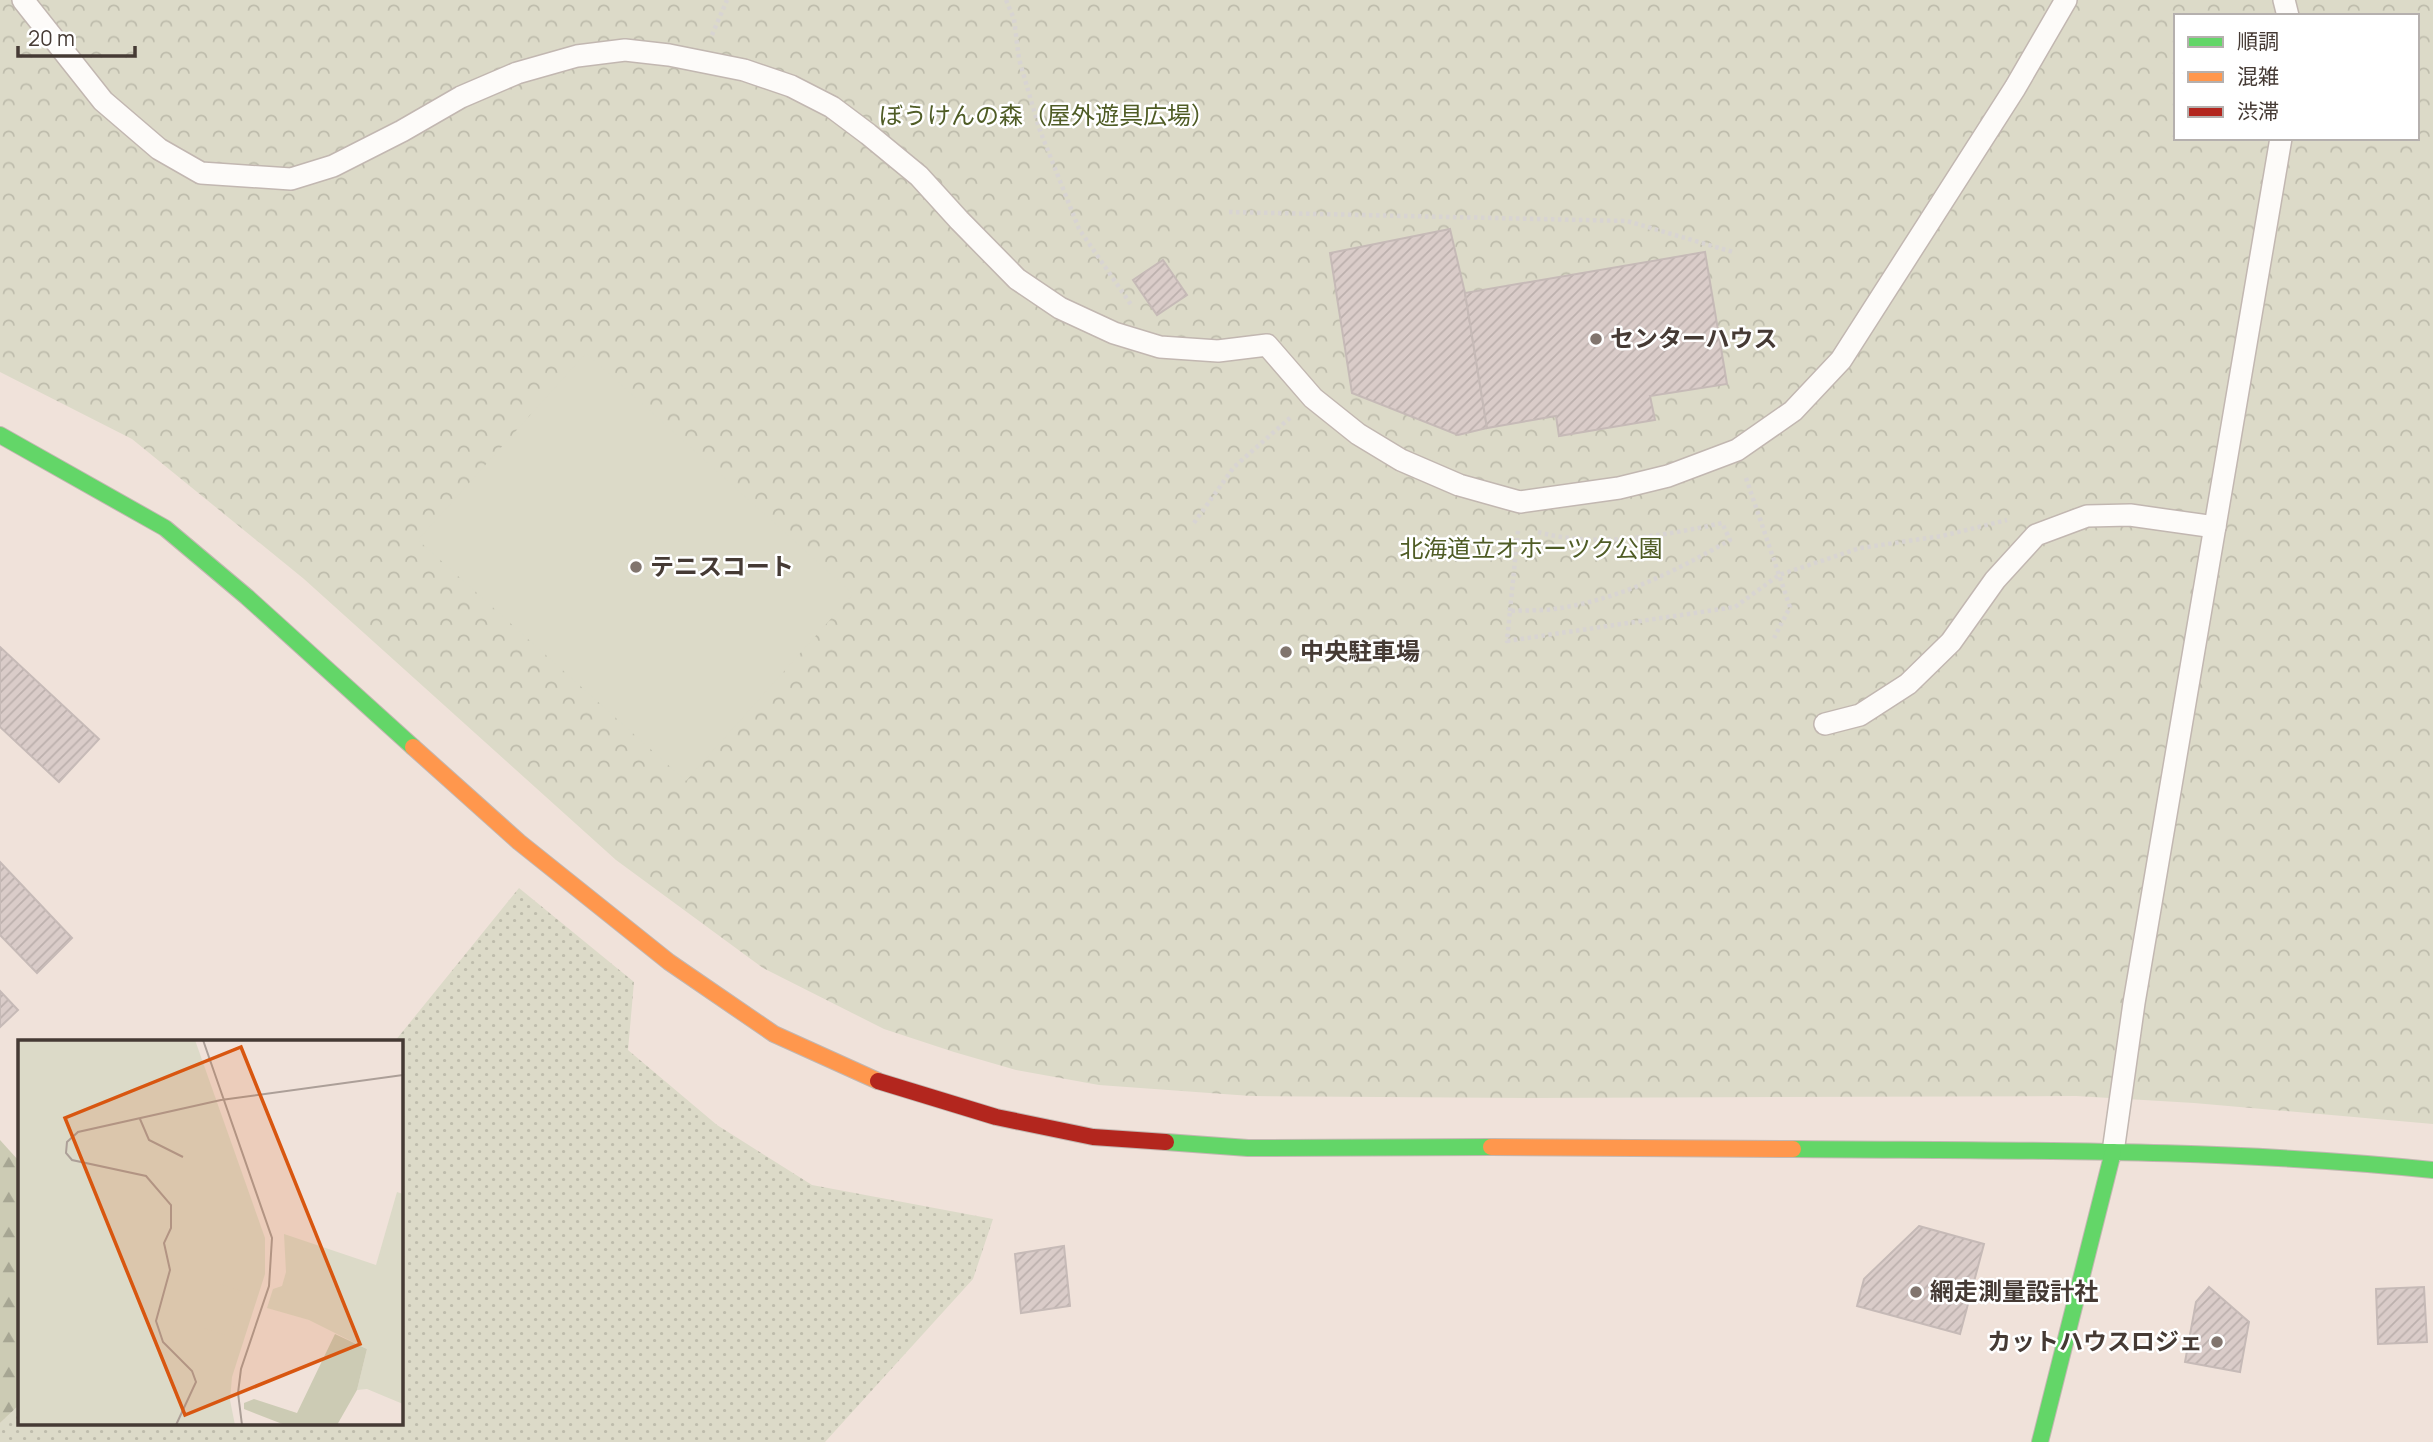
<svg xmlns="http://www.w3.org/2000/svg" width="2433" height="1442" viewBox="0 0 2433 1442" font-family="Manrope,'Noto Sans JP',sans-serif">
<defs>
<pattern id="grass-dots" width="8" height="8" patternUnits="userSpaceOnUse" patternTransform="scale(1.75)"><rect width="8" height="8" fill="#dcdac8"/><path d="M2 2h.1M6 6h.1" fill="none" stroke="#bebcac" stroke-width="1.8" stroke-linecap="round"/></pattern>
<pattern id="forest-firs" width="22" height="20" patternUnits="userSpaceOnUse" patternTransform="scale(1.75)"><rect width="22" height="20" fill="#cccbb4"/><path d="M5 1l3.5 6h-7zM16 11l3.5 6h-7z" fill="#a7a693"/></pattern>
<pattern id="park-crowns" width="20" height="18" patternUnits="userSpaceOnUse" patternTransform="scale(1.75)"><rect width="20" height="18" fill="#dcdac8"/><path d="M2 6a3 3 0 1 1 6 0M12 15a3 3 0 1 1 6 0" fill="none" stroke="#bebcac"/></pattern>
<pattern id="building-hatch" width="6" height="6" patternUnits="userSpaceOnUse" patternTransform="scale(1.75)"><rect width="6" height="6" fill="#daccc9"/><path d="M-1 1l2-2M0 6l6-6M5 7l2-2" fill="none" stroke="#bcb0ad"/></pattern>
</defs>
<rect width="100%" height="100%" fill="#f0e2da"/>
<!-- grass -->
<path fill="url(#grass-dots)" d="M 519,888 L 634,982 L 628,1050 L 717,1125 L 812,1185 L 993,1219 L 973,1279 L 825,1442 L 0,1442 L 0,1423 L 19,1405 L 19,1423 L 401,1423 L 401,1041 L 395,1041 Z"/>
<!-- forest -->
<path fill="url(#forest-firs)" d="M 0,1140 L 19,1161 L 19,1405 L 0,1423 Z"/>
<!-- park -->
<path fill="url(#park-crowns)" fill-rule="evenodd" d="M 0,0 L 2433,0 L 2433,1124 L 2194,1103 L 2076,1096 L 1532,1098 L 1251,1096 L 1099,1085 L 1016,1070 L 954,1052 L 884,1029 L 763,968 L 616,860 L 304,579 L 132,439 L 0,372 ZM 2176,16 L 2417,16 L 2417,138 L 2176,138 Z"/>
<!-- garden -->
<path fill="#dcdac8" d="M 586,353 L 853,594 L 686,781 L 418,540 Z"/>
<!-- building -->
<g fill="url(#building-hatch)" stroke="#c6bab7" stroke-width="2">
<path d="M 1450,229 L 1465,293 L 1487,428 L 1458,435 L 1352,393 L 1330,253 Z"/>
<path d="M 1705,252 L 1727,384 L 1650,396 L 1655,420 L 1559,436 L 1556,416 L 1487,428 L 1465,293 Z"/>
<path d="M 1163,260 L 1187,295 L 1157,315 L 1133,280 Z"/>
<path d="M 0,647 L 99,739 L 59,782 L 0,727 Z"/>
<path d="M 0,862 L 72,938 L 37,973 L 0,935 Z"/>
<path d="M 0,991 L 18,1010 L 0,1027 Z"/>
<path d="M 1919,1226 L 1984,1244 L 1960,1334 L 1857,1306 L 1864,1279 Z"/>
<path d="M 1064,1246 L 1070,1306 L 1021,1313 L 1015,1254 Z"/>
<path d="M 2209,1287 L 2249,1322 L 2240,1372 L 2185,1362 L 2196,1302 Z"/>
<path d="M 2424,1287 L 2427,1342 L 2378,1344 L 2376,1289 Z"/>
</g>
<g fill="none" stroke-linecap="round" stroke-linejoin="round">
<defs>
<g id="lane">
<path d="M 23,0 L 103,101 L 159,149 L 201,173 L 291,179 L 333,166 L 402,131 L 461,97 L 517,73 L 577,56 L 625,50 L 669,55 L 744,70 L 791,86 L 832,107 L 868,134 L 919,176 L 959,220 L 1017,279 L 1060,308 L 1114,333 L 1160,347 L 1218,351 L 1267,345 L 1313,398 L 1358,434 L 1401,460 L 1459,485 L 1520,502 L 1619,488 L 1668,476 L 1737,450 L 1793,411 L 1841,360 L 2015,88 L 2066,0"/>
<path d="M 2284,0 L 2288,16"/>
<path d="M 1825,724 L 1860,715 L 1908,684 L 1951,642 L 1995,580 L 2036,535 L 2087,516 L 2130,515 L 2215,527"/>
<path d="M 2113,1152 L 2134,1003 L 2281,138"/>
</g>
<g id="fast">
<path d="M 0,435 L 165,528 L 247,597 L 413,747"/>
<path d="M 1166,1142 L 1248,1148 L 1491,1147"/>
<path d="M 1793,1149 C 2006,1151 2221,1148 2433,1170"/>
<path d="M 2040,1442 L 2113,1152"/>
</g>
<g id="slow">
<path d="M 413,747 L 519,842 L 669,962 L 774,1034 L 878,1081"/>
<path d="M 1491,1147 L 1793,1149"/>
</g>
<path id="jam" d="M 878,1081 L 996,1117 L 1093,1137 L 1166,1142"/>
</defs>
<!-- lane casing -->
<use href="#lane" stroke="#c2b7b1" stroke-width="24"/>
<!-- fast casing -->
<use href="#fast" stroke="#c2b7b1" stroke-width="18"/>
<!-- slow casing -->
<use href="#slow" stroke="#c2b7b1" stroke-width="18"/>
<!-- jam casing -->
<use href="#jam" stroke="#c2b7b1" stroke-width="18"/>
<!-- path -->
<g stroke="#d8d4d2" stroke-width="4.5" stroke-dasharray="3.5 3.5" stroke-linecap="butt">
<path d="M 1006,0 L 1014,19 L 1019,59 L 1039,128 L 1079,229 L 1132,306"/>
<path d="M 712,35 L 727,0"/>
<path d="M 1229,212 L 1627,221 L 1733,252"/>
<path d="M 1746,478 L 1790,607 L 1774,638"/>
<path d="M 1194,523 L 1234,467 L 1291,417"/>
<path d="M 1538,532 C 1597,548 1662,536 1722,523 L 1730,540 C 1674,572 1618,600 1554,609 C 1540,611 1524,610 1510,611 L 1507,641 L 1735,607 L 1779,575 L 1860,548 L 1942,536 L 2007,520"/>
<path d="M 1510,611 L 1518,530"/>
</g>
<!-- lane -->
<use href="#lane" stroke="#fdfbf9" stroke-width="21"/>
<!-- fast -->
<use href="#fast" stroke="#63d668" stroke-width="16"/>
<!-- slow -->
<use href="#slow" stroke="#ff974d" stroke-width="16"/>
<!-- jam -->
<use href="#jam" stroke="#b3261e" stroke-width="16"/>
</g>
<!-- markers -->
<g fill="#81756e" stroke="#fff" stroke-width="2.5">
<circle cx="1596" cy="339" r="7"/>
<circle cx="636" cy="567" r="7"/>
<circle cx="1286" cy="652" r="7"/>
<circle cx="1916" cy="1292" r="7"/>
<circle cx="2217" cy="1342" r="7"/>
</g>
<g text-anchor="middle" stroke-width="5" stroke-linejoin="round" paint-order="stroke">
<!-- park labels -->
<g font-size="24" fill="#4f5c25" stroke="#fff">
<text x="1047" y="124">ぼうけんの森（屋外遊具広場）</text>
<text x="1531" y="557">北海道立オホーツク公園</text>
</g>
<!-- poi labels -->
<g font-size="24" font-weight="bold" fill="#453a34" stroke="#fff" text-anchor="start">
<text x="1610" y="347">センターハウス</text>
<text x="650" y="575">テニスコート</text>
<text x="1300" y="660">中央駐車場</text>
<text x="1930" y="1300">網走測量設計社</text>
<text x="2203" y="1350" text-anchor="end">カットハウスロジェ</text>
</g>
</g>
<!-- overview -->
<g transform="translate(18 1040)">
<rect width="385" height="385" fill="#f0e2da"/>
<path d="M 379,152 L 385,154 L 385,364 L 349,349 L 339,350 L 349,309 L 291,280 L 249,268 L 255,249 L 264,246 L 268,232 L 266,194 L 358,225 Z" fill="#dcdac8"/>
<path d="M 317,294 L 349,309 L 339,350 L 319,385 L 267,385 L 226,369 L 226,363 L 236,359 L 279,373 Z" fill="#cccbb4"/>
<path d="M 0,0 L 177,0 L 247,198 L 247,234 L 214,337 L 212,360 L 217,385 L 0,385 Z" fill="#dcdac8"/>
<path d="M 197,242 L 228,253 L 212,297 L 181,286 Z" fill="#dcdac8"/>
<path fill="none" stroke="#ac9f98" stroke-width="2" d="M 185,0 L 254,198 L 251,246 L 223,329 L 220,353 L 224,385M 122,79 L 131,100 L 165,117M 158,385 L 178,342 L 174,331 L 145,302 L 138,281 L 152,230 L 146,203 L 153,188 L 153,165 L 128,136 L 54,120 L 48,113 L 49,102 L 60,92 L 203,60 L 385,35"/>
<path fill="#d85610" fill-opacity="0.15" stroke="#d85610" stroke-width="3.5" d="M 223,7 L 342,304 L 167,375 L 47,78 Z"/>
<rect width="385" height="385" fill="none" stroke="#453a34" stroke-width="3.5"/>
</g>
<!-- legend -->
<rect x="2174" y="14" width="245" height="126" fill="#ffffff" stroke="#b5b0ae" stroke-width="2"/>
<rect x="2188" y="37" width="35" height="10" fill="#63d668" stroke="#b5b0ae" stroke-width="2"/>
<text x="2237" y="49" font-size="21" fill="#453a34">順調</text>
<rect x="2188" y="72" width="35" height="10" fill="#ff974d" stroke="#b5b0ae" stroke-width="2"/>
<text x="2237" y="84" font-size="21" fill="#453a34">混雑</text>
<rect x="2188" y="107" width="35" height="10" fill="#b3261e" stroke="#b5b0ae" stroke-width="2"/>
<text x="2237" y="119" font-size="21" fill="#453a34">渋滞</text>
<!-- scale -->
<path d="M18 46v10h117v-10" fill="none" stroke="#453a34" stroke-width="3.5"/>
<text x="28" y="46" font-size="21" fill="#453a34" stroke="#ffffff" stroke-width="5" paint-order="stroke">20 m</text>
</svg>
